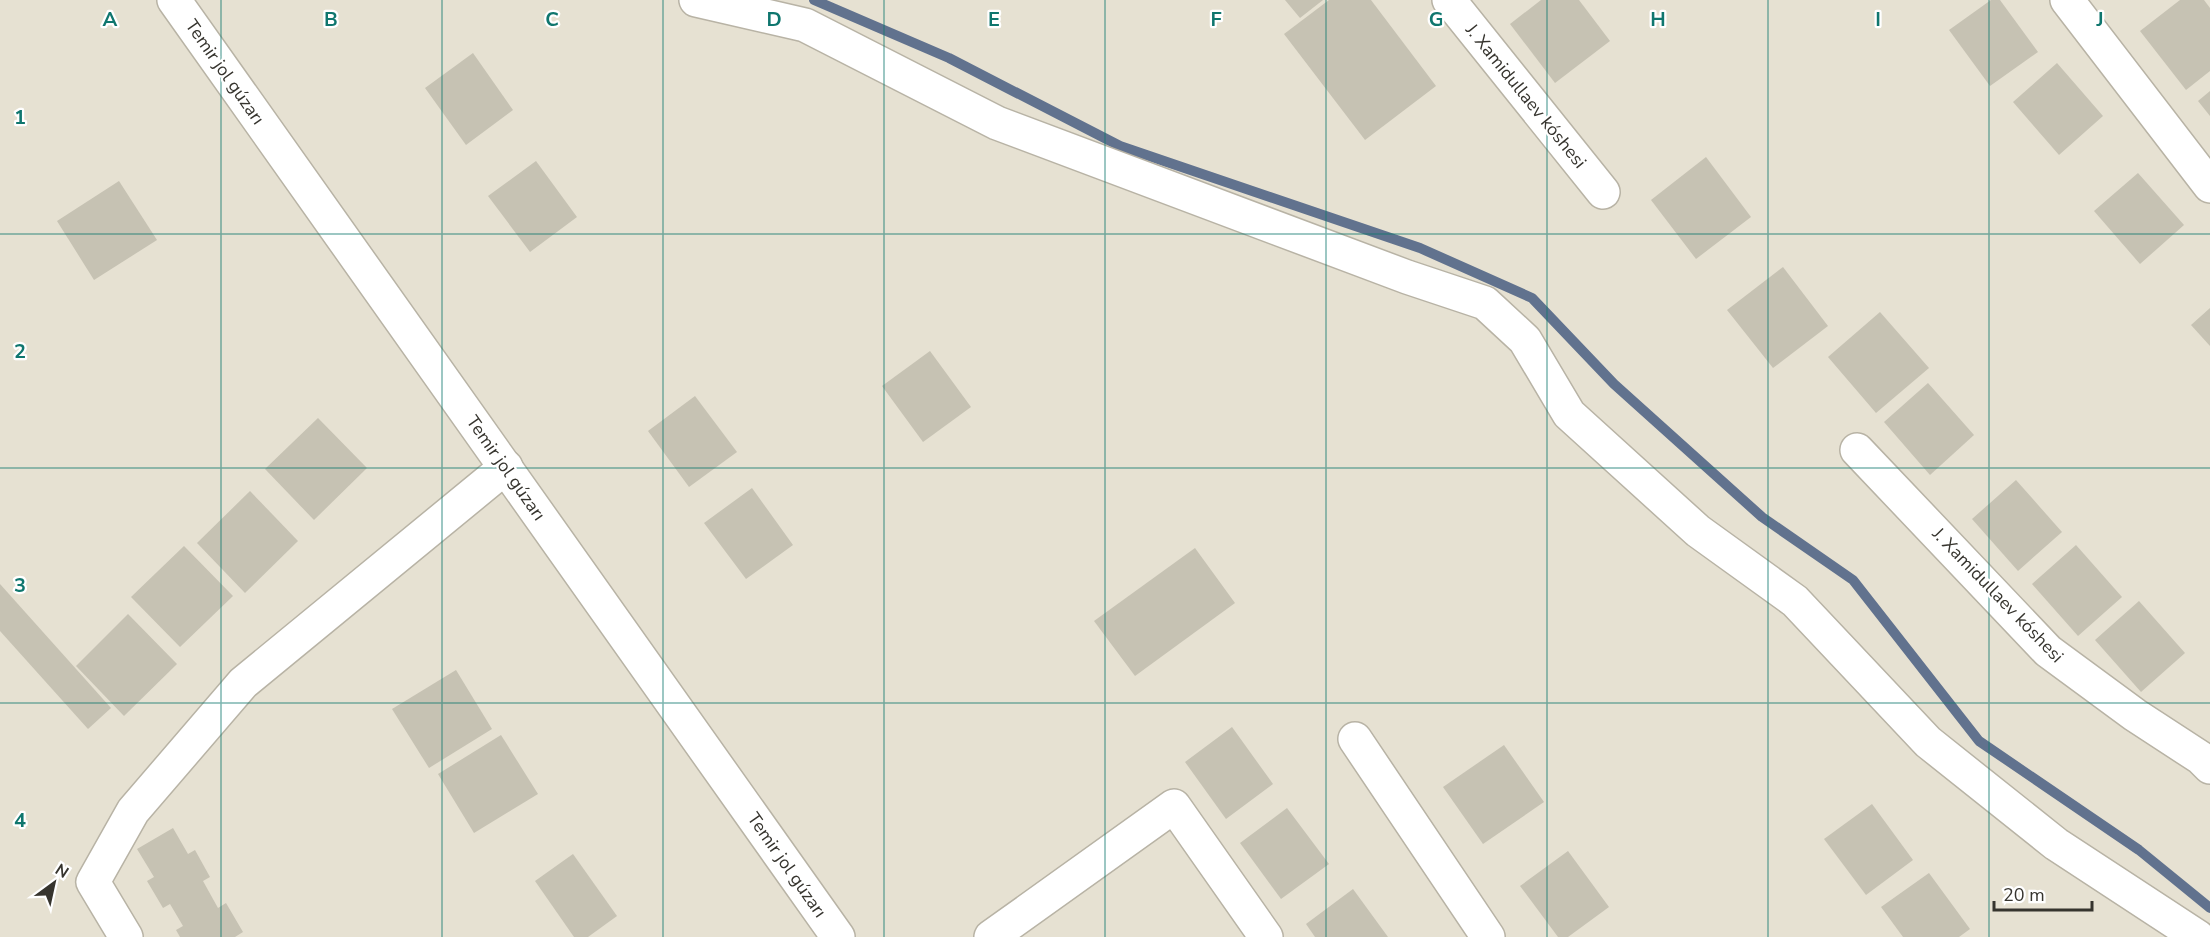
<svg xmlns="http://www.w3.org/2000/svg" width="2210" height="937" viewBox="0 0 2210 937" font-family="'Nunito Sans',sans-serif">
<rect width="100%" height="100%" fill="#e6e1d2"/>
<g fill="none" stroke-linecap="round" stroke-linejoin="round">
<!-- stream -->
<path stroke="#61728e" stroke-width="10" d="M 814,0 L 949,58 L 1120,146 L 1420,248 L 1532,298 L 1614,384 L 1762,517 L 1853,580 L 1979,741 L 2139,850 L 2210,908"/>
</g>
<!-- building -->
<g fill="#c6c2b3">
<path d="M 1285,0 L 1323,0 L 1300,18 Z"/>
<path d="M 1329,0 L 1371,0 L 1436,86 L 1365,140 L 1284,34 Z"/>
<path d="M 1541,0 L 1579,0 L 1610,41 L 1555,83 L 1510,24 Z"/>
<path d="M 1991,0 L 2000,0 L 2038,52 L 1990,86 L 1949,30 Z"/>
<path d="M 2180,0 L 2204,0 L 2210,8 L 2210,71 L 2186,90 L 2140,31 Z"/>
<path d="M 473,53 L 513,110 L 466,145 L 425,88 Z"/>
<path d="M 2057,63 L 2103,116 L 2059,155 L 2013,102 Z"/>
<path d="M 2210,91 L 2210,116 L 2198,101 Z"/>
<path d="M 1706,157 L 1751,217 L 1696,259 L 1651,200 Z"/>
<path d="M 536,161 L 577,217 L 530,252 L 488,196 Z"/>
<path d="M 2138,173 L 2184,225 L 2140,264 L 2094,211 Z"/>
<path d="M 119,181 L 157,240 L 94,280 L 57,221 Z"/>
<path d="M 1783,267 L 1828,326 L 1773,368 L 1727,310 Z"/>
<path d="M 2210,308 L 2210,346 L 2191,325 Z"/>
<path d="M 1880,312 L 1929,368 L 1876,413 L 1828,357 Z"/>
<path d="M 930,351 L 971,407 L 923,442 L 882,386 Z"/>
<path d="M 1928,383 L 1974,435 L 1930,475 L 1884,422 Z"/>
<path d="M 695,396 L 737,452 L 689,487 L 648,431 Z"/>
<path d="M 318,418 L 367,468 L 314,520 L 265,469 Z"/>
<path d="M 2016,480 L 2062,532 L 2018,571 L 1972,519 Z"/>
<path d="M 752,488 L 793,545 L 746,579 L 704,523 Z"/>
<path d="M 250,491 L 298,541 L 245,593 L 197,543 Z"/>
<path d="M 2076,545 L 2122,597 L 2078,636 L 2032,584 Z"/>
<path d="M 184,546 L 233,596 L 180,647 L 131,597 Z"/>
<path d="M 1195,548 L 1235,603 L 1135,676 L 1094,621 Z"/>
<path d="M 0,584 L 111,708 L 88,729 L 0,631 Z"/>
<path d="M 2139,601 L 2185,653 L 2141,692 L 2095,640 Z"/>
<path d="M 128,614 L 177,664 L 124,716 L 76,666 Z"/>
<path d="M 456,670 L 492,729 L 429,768 L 392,709 Z"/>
<path d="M 1232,727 L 1273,784 L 1226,819 L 1185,762 Z"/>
<path d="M 501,735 L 538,794 L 474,833 L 438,774 Z"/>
<path d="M 1504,745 L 1544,802 L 1483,844 L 1443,787 Z"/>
<path d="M 1872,804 L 1913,860 L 1866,895 L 1824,839 Z"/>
<path d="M 1287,808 L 1329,864 L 1281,899 L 1240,843 Z"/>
<path d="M 173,828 L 188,854 L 195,850 L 210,877 L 203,881 L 218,908 L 226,903 L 243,932 L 235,937 L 180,937 L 176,930 L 183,926 L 170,904 L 163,908 L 147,881 L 154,877 L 137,849 Z"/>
<path d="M 1568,851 L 1609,907 L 1568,937 L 1558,937 L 1520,886 Z"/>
<path d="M 573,854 L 617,916 L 588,937 L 574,937 L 535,881 Z"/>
<path d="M 1929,873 L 1970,929 L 1959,937 L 1903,937 L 1881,907 Z"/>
<path d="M 1353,889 L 1388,937 L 1315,937 L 1306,924 Z"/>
</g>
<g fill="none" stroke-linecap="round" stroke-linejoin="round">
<defs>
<g id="minor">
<path d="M 696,0 L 805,25 L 997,123 L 1407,277 L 1485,303 L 1525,340 L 1569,414 L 1698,531 L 1795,601 L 1928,742 L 2056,844 L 2198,937"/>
<path d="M 1449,0 L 1603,192"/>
<path d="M 2067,0 L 2210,186"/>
<path d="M 1857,450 L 2048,651 L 2135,715 L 2201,758 L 2210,767"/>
<path d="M 1355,739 L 1488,937"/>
<path d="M 126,937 L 93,882 L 133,811 L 243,683 L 506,467"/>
<path d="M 991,937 L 1174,806 L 1266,937"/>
</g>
<path id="tertiary" d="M 174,0 L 838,937"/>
</defs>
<!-- minor casing -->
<use href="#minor" stroke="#b8b3a5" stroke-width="36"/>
<!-- tertiary casing -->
<use href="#tertiary" stroke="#b8b3a5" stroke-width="36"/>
<!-- minor -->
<use href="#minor" stroke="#fff" stroke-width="33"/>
<!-- tertiary -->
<use href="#tertiary" stroke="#fff" stroke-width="33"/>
</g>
<!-- grid -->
<path fill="none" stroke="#0f766e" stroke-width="1.5" stroke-opacity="0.55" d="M 221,0 L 221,937M 442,0 L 442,937M 663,0 L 663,937M 884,0 L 884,937M 1105,0 L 1105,937M 1326,0 L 1326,937M 1547,0 L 1547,937M 1768,0 L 1768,937M 1989,0 L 1989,937M 0,234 L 2210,234M 0,468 L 2210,468M 0,703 L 2210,703"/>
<g text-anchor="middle" stroke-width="4.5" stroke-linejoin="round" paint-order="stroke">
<!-- street labels -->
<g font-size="18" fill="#36342e" stroke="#fff">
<text transform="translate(225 72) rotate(55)" y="6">Temir jol gúzarı</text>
<text transform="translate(1526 96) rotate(51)" y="6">J. Xamidullaev kóshesi</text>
<text transform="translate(506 468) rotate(55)" y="6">Temir jol gúzarı</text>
<text transform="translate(1998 595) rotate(46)" y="6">J. Xamidullaev kóshesi</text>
<text transform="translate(787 865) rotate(55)" y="6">Temir jol gúzarı</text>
</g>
</g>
<g font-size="20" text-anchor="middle" font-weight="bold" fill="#0f766e" stroke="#fff" stroke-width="4.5" stroke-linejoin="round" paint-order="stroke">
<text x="110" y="26">A</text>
<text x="331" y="26">B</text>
<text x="552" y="26">C</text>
<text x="774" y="26">D</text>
<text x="994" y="26">E</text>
<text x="1216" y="26">F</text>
<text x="1436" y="26">G</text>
<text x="1658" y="26">H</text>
<text x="1878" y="26">I</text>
<text x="2100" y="26">J</text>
<text x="20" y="124">1</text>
<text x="20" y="358">2</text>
<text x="20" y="592">3</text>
<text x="20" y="827">4</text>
</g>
<!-- north arrow -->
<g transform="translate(54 883) rotate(33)" stroke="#ffffff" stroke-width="4.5" paint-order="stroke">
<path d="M0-4.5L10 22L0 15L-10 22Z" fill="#36342e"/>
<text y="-9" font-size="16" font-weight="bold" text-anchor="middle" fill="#36342e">N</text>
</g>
<!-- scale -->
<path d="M1994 901v9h98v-9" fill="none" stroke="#36342e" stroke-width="3"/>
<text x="2003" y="901" font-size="18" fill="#36342e" stroke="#ffffff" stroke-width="4.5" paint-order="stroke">20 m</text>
</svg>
